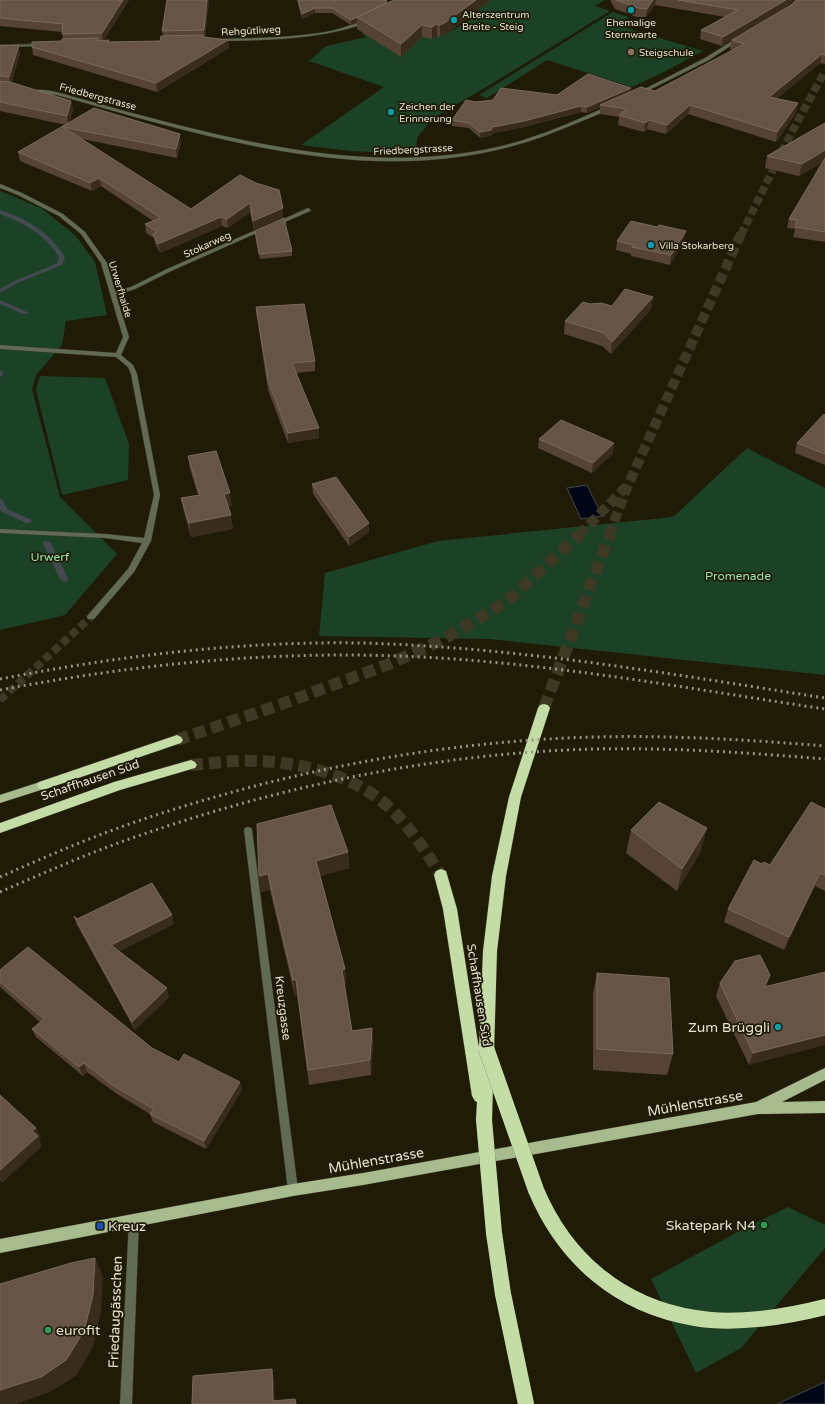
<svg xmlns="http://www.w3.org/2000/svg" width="825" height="1404" viewBox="0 0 825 1404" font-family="'Varela Round',sans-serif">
<rect width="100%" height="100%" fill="#1f1b06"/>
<!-- green -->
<g fill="#1b4226">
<path d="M 487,0 L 605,0 L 595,6 L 610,11 L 493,83 L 432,119 L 417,138 L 416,154 L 350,151 L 301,145 L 384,87 L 309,61 L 326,46 L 366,37 L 362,33 L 396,17 L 437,36 L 446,34 L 473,18 L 472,18 Z"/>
<path d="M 613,12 L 629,17 L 617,25 L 703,51 L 664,72 L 632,87 L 547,60 L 487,98 L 479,95 Z"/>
<path d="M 0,191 L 41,208 L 75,235 L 95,262 L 107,315 L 66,321 L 62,345 L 36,375 L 32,389 L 60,497 L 117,554 L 65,615 L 0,630 Z"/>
<path d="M 40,376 L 105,378 L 129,444 L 128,480 L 62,495 L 36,390 Z"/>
<path d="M 747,448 L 825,488 L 825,675 L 490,639 L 319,636 L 325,573 L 438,541 L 673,517 Z"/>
<path d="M 788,1207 L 825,1225 L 825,1248 L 741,1348 L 696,1373 L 651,1279 L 743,1229 Z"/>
</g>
<!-- water -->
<g fill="#000616" stroke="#44484f">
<path d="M 587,485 L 602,516 L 581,519 L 567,488 Z"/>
<path d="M 825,1382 L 825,1404 L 777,1404 Z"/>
</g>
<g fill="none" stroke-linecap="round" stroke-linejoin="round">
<!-- stream -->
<g fill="#44484f" fill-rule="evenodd">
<path d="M 0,210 C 26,218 52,234 65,258 L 62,265 L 17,283 L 0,293 L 0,289 C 18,278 39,272 57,263 L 59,258 C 47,235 23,223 0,214 Z"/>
<path d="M 0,300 L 27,312 L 28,313 L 27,314 L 23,314 L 0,304 Z"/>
<path d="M 0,370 L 3,372 L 3,375 L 0,377 Z"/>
<path d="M 0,499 L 2,499 L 7,509 L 30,519 L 32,521 L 30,523 L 26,523 L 2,512 L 0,509 Z"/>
<path d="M 44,541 L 47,541 L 51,543 L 68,579 L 67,581 L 64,582 L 60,579 L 43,543 Z"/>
</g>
<!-- street-tunnel -->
<path stroke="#3d3925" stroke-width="8" stroke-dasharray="8 4" stroke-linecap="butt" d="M 0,700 L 91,617"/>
<!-- highway-tunnel-far2 -->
<path stroke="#3d3925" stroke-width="8" stroke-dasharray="8 3.5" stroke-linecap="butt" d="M 741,235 L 787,141 L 825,71"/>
<!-- highway-tunnel-far1 -->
<g stroke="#3d3925" stroke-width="10" stroke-dasharray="10 4.5" stroke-linecap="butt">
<path d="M 579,535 L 626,487"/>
<path d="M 609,535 L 628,485 L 741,234"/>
</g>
<!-- highway-tunnel -->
<g stroke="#3d3925" stroke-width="12" stroke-dasharray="12 6" stroke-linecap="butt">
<path d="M 544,708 L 610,534"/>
<path d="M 177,740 L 282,704 L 389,664 L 442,640 L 506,602 L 580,534"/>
<path d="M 191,765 C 206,764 221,762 236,761 C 285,759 344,770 383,802 C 407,822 424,849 441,875"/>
</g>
<defs>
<g id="street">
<path d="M 367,20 L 369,21 L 369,22 C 320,40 269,40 217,41 L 215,40 L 217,39 C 255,38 294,38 331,31 C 344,28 355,23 367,20 Z"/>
<path d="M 737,38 L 741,39 L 709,60 L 641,94 L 637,93 L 705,58 Z"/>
<path d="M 43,44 L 43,45 L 41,46 L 0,47 L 0,45 Z"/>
<path d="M 32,90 C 50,88 69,96 85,100 C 114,108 142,116 170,123 C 276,150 384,171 493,148 C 532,140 570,123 606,107 L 610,108 C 605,112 598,114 592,117 C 577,123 562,129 547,135 C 385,195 215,139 57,95 L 32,92 Z"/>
<path d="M 0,184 L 22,193 L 63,214 L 85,232 L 107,263 L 115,291 L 131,287 L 167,269 L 263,227 L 268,228 L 171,271 L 135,289 L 116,295 L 129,337 L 121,355 L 133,365 L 137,374 L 160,495 L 151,541 L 134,572 L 94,619 L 88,619 L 87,617 L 88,615 L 128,569 L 142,543 L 105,538 L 0,533 L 0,529 L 105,534 L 144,538 L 154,495 L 131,374 L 128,367 L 116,357 L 0,349 L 0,345 L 116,353 L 123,337 L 101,263 L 81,234 L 59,216 L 18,195 L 0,188 Z"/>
<path d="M 308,208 L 311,210 L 310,211 L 278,225 L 273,224 Z"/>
<path d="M 248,827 L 251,828 L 252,830 L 298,1190 L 297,1194 L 293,1195 L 289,1194 L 288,1190 L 244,830 L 245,828 Z"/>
<path d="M 134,1215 L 138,1216 L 139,1220 L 132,1404 L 120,1404 L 129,1220 L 130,1216 Z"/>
</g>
<g id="primary">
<path d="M 43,781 L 47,782 L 48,785 L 47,788 L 0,803 L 0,795 Z"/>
<path d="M 825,1068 L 825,1080 L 782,1102 L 825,1101 L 825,1113 L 758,1114 L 363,1185 L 293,1196 L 0,1253 L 0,1239 L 293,1184 L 363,1173 L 756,1102 Z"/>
</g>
<g id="highway">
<path d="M 544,704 L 548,705 L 550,708 L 521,797 L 506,876 L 497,951 L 492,1120 L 489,1125 L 484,1127 L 479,1125 L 476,1120 L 477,1102 L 475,1101 L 472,1096 L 443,909 L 434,875 L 436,871 L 441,869 L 446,871 L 457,909 L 479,1049 L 483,951 L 492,876 L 509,797 L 538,708 L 540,705 Z"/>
<path d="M 177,735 L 181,737 L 183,740 L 181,743 L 43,790 L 39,788 L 37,785 L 39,782 Z"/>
<path d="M 191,760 L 195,762 L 197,765 L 195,768 L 120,790 L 0,833 L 0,823 L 114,782 Z"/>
</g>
</defs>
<!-- street casing -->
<use href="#street" stroke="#3b3723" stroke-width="1"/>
<!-- primary casing -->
<use href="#primary" stroke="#3b3723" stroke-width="1"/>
<!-- highway casing -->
<use href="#highway" stroke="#3b3723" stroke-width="1"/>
<!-- street -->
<use href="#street" fill="#616a55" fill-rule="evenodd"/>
<!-- primary -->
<use href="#primary" fill="#a8bb8f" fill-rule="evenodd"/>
<!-- highway -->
<use href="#highway" fill="#c4dca6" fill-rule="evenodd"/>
<!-- rail -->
<g stroke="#969383" stroke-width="3" stroke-dasharray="2 4" stroke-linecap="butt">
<path d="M 0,679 C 119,656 239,641 361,643 C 517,647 671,674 825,698"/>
<path d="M 0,690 C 132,665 264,651 398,656 C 542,661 684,688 825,709"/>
<path d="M 0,877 C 45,857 91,837 138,821 C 277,774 420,745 566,738 C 652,734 739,739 825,746"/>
<path d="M 0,892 C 46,872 91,852 138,836 C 276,788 420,757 566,750 C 652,746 739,752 825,759"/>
</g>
<defs>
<g id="highway-bridge">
<path d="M 486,1048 L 536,1190 C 565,1259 620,1306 695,1318 C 735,1325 786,1317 825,1307"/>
<path d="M 484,1120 L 494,1233 L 503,1294 L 526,1404"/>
</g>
</defs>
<!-- highway-bridge casing -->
<use href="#highway-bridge" stroke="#3b3723" stroke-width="16" stroke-linecap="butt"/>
<!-- highway-bridge -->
<use href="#highway-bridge" stroke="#c4dca6" stroke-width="16"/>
</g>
<!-- wall -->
<g fill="#564336">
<path d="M 0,0 L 129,0 L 103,41 L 109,40 L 109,42 L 160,41 L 163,36 L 162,31 L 209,0 L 205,37 L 228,40 L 229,48 L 157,92 L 33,55 L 32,47 L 62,41 L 63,39 L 62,32 L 0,26 Z"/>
<path d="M 297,0 L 386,0 L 387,3 L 491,0 L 446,34 L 440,37 L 437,36 L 432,39 L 422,37 L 401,57 L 357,29 L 357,23 L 351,25 L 332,13 L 315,13 L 302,19 Z"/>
<path d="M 610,0 L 794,0 L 784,9 L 825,0 L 825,64 L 820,63 L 776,99 L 798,103 L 796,113 L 776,142 L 688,114 L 666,134 L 647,129 L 644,132 L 618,125 L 619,117 L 600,114 L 600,107 L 587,113 L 581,112 L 524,127 L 493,133 L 490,136 L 480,138 L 469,128 L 452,126 L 452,120 L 476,102 L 557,95 L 631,91 L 655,91 L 733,50 L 730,49 L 732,40 L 722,46 L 700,39 L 701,30 L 725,17 L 655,5 L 646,17 L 637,17 L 615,9 Z"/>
<path d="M 0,46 L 20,53 L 11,83 L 71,101 L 73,109 L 69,123 L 181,143 L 177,158 L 82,139 L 191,209 L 240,175 L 283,217 L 254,230 L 250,212 L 228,228 L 222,226 L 160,253 L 155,243 L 154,238 L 146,233 L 145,224 L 153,221 L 101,186 L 92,191 L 20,161 L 18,152 L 66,125 L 0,111 Z"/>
<path d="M 825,123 L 825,242 L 793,237 L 795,229 L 787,228 L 789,219 L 823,162 L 799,176 L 765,168 L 767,156 Z"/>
<path d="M 657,227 L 684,240 L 670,265 L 631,256 L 631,254 L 616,250 L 617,241 Z"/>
<path d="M 255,231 L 292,251 L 292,256 L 260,259 Z"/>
<path d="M 653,297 L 651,309 L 611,354 L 602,346 L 564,334 L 565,321 L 590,304 L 612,306 Z"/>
<path d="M 256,307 L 315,361 L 315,371 L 295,373 L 319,438 L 288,443 L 268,390 L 257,317 Z"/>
<path d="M 825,415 L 825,465 L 795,453 L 797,443 Z"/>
<path d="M 539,439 L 614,443 L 613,453 L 592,473 L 538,448 Z"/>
<path d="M 188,456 L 232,506 L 228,507 L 233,529 L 191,537 L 184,512 L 181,498 L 198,495 L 190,469 Z"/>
<path d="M 312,484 L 369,523 L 369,532 L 349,546 L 313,494 Z"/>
<path d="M 825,809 L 825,891 L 815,886 L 784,950 L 724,922 L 728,909 L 762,864 L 770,865 Z"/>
<path d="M 631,830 L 701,851 L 677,891 L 626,853 Z"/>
<path d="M 348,852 L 349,868 L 320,876 L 345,969 L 346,984 L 344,985 L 352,1031 L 372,1028 L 373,1043 L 371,1075 L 309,1085 L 297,995 L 295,996 L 270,890 L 261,892 L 259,876 Z"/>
<path d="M 74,916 L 77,919 L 174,924 L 119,951 L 169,997 L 135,1030 L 77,925 Z"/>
<path d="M 0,970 L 179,1062 L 242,1090 L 206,1149 L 153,1122 L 150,1114 L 117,1094 L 87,1072 L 83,1076 L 36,1037 L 32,1029 L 40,1022 L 0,987 Z"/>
<path d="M 825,972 L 749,1065 L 716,996 L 720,983 L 770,975 L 766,987 Z"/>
<path d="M 597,973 L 673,1054 L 667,1075 L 593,1070 L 593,994 Z"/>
</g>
<!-- shaded-wall -->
<g fill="#392c1c">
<path d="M 123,0 L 129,0 L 103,41 L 102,33 Z"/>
<path d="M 207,0 L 209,0 L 205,38 L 204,30 Z"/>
<path d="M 476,0 L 491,0 L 446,34 L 440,37 L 440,25 Z"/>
<path d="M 653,0 L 656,0 L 655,5 L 646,17 L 647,9 Z"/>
<path d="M 786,0 L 794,0 L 784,9 L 722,46 L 723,37 Z"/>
<path d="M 315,8 L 315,13 L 302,19 L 302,14 Z"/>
<path d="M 357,18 L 357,23 L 351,25 L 351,20 Z"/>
<path d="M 437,24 L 437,36 L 432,39 L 432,27 Z"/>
<path d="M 422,25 L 422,37 L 401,57 L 401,44 Z"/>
<path d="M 228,40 L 229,48 L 157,92 L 156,83 Z"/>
<path d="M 19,45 L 20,53 L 11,86 L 9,77 Z"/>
<path d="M 822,54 L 820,63 L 767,107 L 769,97 Z"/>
<path d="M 631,88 L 630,93 L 600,105 L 600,107 L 587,113 L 587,107 Z"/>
<path d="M 71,101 L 73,109 L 68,125 L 67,116 Z"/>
<path d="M 798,103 L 796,113 L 776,142 L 777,132 Z"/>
<path d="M 690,105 L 688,114 L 666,134 L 667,125 Z"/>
<path d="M 581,106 L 581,112 L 524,127 L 493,133 L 490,136 L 480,138 L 480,132 L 493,127 Z"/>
<path d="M 649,120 L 647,129 L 644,132 L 645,123 Z"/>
<path d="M 180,134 L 181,143 L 177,158 L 176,149 Z"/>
<path d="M 825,150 L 825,161 L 799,176 L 802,164 Z"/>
<path d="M 99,178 L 101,186 L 92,191 L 90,183 Z"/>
<path d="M 250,203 L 250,212 L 228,228 L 227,219 Z"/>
<path d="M 283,208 L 283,217 L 254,230 L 253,221 Z"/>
<path d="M 221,217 L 222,226 L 160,253 L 158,244 Z"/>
<path d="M 686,231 L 684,240 L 670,265 L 671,255 Z"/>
<path d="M 653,297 L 651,309 L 611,354 L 612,342 Z"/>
<path d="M 319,428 L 319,438 L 288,443 L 288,433 Z"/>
<path d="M 614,443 L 613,453 L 592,473 L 593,463 Z"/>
<path d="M 230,493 L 232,506 L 226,507 L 224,494 Z"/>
<path d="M 231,515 L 233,529 L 191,537 L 189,523 Z"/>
<path d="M 369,523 L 369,532 L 349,546 L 349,537 Z"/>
<path d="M 707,828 L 701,851 L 677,891 L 682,869 Z"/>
<path d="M 348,852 L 349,868 L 317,877 L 316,861 Z"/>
<path d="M 820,873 L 815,886 L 784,950 L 789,937 Z"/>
<path d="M 268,874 L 270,890 L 261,892 L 259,876 Z"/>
<path d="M 172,915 L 174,924 L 114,954 L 111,945 Z"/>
<path d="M 345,969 L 346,984 L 343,985 L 342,970 Z"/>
<path d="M 770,975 L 765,987 L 764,987 Z"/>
<path d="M 293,980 L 296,980 L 297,995 L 295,996 Z"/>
<path d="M 167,988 L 169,997 L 135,1030 L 132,1022 Z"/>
<path d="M 372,1028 L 373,1043 L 371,1075 L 370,1060 Z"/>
<path d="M 825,1035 L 825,1045 L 749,1065 L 753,1053 Z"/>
<path d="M 84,1063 L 87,1072 L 83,1076 L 79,1067 Z"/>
<path d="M 240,1082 L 242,1090 L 206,1149 L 204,1141 Z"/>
<path d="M 36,1128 L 41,1138 L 39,1139 L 42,1146 L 2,1183 L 0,1180 L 0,1170 L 32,1131 Z"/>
<path d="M 95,1258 L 103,1276 L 101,1312 L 93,1347 L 76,1376 L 50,1392 L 16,1404 L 0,1404 L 0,1390 Z"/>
<path d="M 272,1369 L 274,1378 L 275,1404 L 273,1401 Z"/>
</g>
<!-- building -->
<g fill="#655447" stroke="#796a5d">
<path d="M 0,0 L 123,0 L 102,33 L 62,34 L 63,24 L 0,18 Z"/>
<path d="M 167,0 L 207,0 L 204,30 L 162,31 Z"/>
<path d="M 298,0 L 386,0 L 387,2 L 384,4 L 351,20 L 332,8 L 315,8 L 302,14 Z"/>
<path d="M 394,0 L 476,0 L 446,22 L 440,25 L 437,24 L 432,27 L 422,25 L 401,44 L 357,17 Z"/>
<path d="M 616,0 L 653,0 L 647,9 L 638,8 Z"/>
<path d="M 678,0 L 786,0 L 723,37 L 701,30 L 738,10 Z"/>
<path d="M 796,0 L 825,0 L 825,55 L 822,54 L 769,97 L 798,103 L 777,132 L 690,105 L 667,125 L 649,120 L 645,123 L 619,115 L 627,109 L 600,105 L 641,87 L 655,91 L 744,44 L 732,40 L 791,5 Z"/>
<path d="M 203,35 L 203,37 L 228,40 L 156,83 L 32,47 L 32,42 L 62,41 L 62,39 L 99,38 L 97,41 L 109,40 L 108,42 L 160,41 L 161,36 Z"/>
<path d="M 19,45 L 9,77 L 0,76 L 0,46 Z"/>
<path d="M 588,74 L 631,88 L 587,107 L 581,106 L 524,121 L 493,127 L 491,130 L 480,132 L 469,123 L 452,120 L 466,100 L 476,102 L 493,100 L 501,88 L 557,95 Z"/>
<path d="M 0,81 L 10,82 L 71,101 L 67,116 L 0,102 Z"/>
<path d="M 94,108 L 180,134 L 176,149 L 63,127 L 191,209 L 240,175 L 256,183 L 279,190 L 283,208 L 253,221 L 250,203 L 227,219 L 221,217 L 158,244 L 153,234 L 157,232 L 145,224 L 161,218 L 99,178 L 90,183 L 18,152 Z"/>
<path d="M 825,123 L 825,150 L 802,164 L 767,156 Z"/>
<path d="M 825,158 L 825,232 L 795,227 L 797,220 L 789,219 Z"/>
<path d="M 284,218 L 292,251 L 259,254 L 255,231 Z"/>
<path d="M 631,221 L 657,227 L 659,225 L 686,231 L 671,255 L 632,247 L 634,245 L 617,241 Z"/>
<path d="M 625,289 L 653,297 L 612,342 L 604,333 L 565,321 L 583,302 L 590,304 L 601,303 L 612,306 Z"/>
<path d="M 304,304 L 315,361 L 292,363 L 319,428 L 288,433 L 268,380 L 256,307 Z"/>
<path d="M 824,414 L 825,415 L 825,454 L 797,443 Z"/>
<path d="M 561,420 L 614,443 L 593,463 L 539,439 Z"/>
<path d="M 216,451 L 230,493 L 224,494 L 231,515 L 189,523 L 181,498 L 200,495 L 188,456 Z"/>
<path d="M 336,477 L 369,523 L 349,537 L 312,484 Z"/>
<path d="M 659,802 L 707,828 L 682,869 L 631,830 Z"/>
<path d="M 811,802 L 825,809 L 825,875 L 820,873 L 789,937 L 728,909 L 754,860 L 762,864 L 764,862 L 770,865 Z"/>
<path d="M 331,805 L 348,852 L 316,861 L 345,969 L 342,970 L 352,1031 L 372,1028 L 370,1060 L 308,1070 L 296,980 L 293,980 L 268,874 L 259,876 L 257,824 Z"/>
<path d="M 152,883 L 172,915 L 111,945 L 167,988 L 132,1022 L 74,916 L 77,919 Z"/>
<path d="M 28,947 L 152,1048 L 179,1062 L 184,1054 L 240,1082 L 204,1141 L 150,1114 L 154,1109 L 114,1086 L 84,1063 L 79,1067 L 32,1029 L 44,1019 L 0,982 L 0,970 Z"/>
<path d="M 760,955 L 770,975 L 764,987 L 825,972 L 825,1035 L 753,1053 L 720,983 L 735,961 Z"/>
<path d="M 597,973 L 669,978 L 673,1054 L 597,1049 Z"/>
<path d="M 0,1095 L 36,1128 L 32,1131 L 38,1136 L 0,1170 Z"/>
<path d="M 95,1258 L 93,1295 L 84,1331 L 66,1360 L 41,1377 L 0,1390 L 0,1284 L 71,1263 Z"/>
<path d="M 272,1369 L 273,1401 L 295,1399 L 296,1404 L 192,1404 L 193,1376 Z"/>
</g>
<!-- markers -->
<g fill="#0f9aa8" stroke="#1f1b06" stroke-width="1.5">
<circle cx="631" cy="10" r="4"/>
<circle cx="454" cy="20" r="4"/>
<circle cx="391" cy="112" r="4"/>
<circle cx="651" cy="245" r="4"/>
<circle cx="778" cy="1027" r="4"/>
</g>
<circle fill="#8d6e63" stroke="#1f1b06" stroke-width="1.5" cx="631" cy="52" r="4"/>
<g fill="#2e9e5b" stroke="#1f1b06" stroke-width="1.5">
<circle cx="764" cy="1225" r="4"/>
<circle cx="48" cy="1330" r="4"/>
</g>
<rect fill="#1a4fb4" stroke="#1f1b06" stroke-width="1.5" x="96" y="1222" width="8" height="8" rx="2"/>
<g text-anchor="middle" stroke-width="3.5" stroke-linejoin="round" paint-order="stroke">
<!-- far-poi labels -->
<g font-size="10" fill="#e4e1d4" stroke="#1f1b06" text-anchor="start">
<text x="462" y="18">Alterszentrum<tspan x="462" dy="12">Breite - Steig</tspan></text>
<text x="631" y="26" text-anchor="middle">Ehemalige<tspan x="631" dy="12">Sternwarte</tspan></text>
<text x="639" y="56">Steigschule</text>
<text x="399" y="110">Zeichen der<tspan x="399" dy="12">Erinnerung</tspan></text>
<text x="659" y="249">Villa Stokarberg</text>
</g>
<!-- far-street labels -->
<g font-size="10" fill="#e4e1d4" stroke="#1f1b06">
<text transform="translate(251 30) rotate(-3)" y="4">Rehgütliweg</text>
<text transform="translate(98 96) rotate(15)" y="4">Friedbergstrasse</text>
<text transform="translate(413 149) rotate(-3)" y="4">Friedbergstrasse</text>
<text transform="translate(207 244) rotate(-24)" y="4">Stokarweg</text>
<text transform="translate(121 289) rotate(73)" y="4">Urwerfhalde</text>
</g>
<!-- park labels -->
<g font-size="12" fill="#9ae3ab" stroke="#1f1b06">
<text x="50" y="561">Urwerf</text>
<text x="738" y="580">Promenade</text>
</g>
<!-- street labels -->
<g font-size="12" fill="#e4e1d4" stroke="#1f1b06">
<text transform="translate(90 780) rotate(-19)" y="4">Schaffhausen Süd</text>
<text transform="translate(479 995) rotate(81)" y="4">Schaffhausen Süd</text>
<text transform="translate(283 1008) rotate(83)" y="4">Kreuzgasse</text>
</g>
<!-- near-poi labels -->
<g font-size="14" fill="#e4e1d4" stroke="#1f1b06" text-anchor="end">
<text x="770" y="1032">Zum Brüggli</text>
<text x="756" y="1230">Skatepark N4</text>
<text x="108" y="1231" text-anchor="start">Kreuz</text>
<text x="56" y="1335" text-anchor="start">eurofit</text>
</g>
<!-- near-street labels -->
<g font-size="14" fill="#e4e1d4" stroke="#1f1b06">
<text transform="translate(695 1103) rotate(-10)" y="5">Mühlenstrasse</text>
<text transform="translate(376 1160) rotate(-10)" y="5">Mühlenstrasse</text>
<text transform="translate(115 1312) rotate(-88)" y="5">Friedaugässchen</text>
</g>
</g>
</svg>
